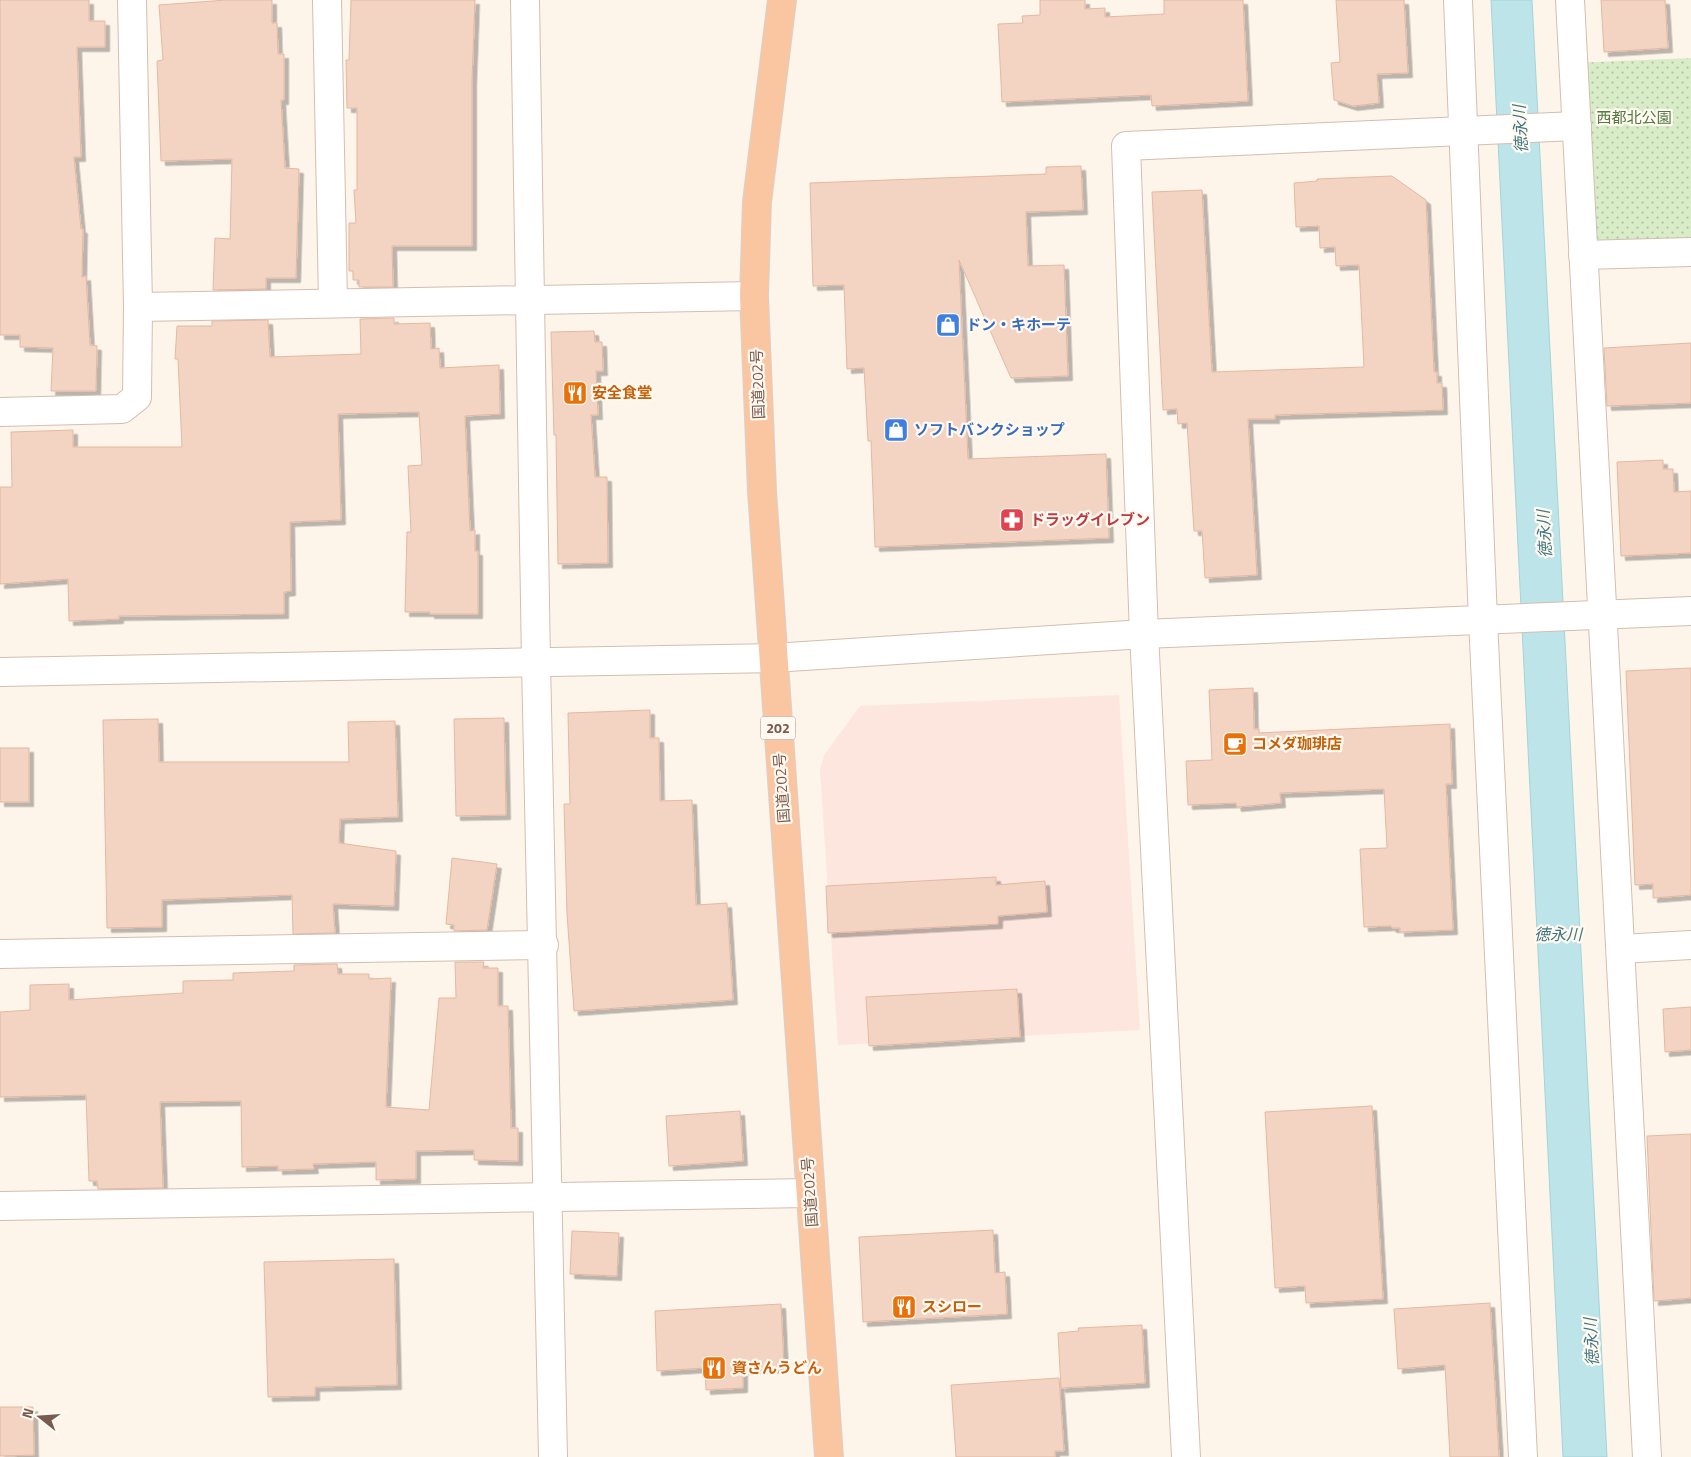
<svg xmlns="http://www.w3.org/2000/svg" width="1691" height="1457" viewBox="0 0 1691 1457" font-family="'Titillium Web','Noto Sans JP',sans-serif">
<defs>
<pattern id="park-dots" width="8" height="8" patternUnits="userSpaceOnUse" patternTransform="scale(1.25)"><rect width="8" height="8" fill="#d8ecc7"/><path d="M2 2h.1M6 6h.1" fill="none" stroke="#b4c2a4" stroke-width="1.8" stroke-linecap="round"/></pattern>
<filter id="shadow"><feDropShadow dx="4.5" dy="4.5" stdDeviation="0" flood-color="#0004"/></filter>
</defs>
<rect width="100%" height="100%" fill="#fdf5ea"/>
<!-- commercial -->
<path fill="#fde6de" d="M 1119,695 L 1140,1030 L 838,1045 L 820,770 L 824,755 L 860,706 Z"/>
<!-- park -->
<path fill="url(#park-dots)" d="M 1691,58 L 1691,252 L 1583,255 L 1573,63 Z"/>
<!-- water -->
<path fill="#bde4e8" stroke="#a3d4da" d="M 1491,0 L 1532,0 L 1607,1457 L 1563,1457 Z"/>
<!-- building -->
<g fill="#f3d3c1" stroke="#e6b8a1" filter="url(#shadow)">
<path d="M 0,0 L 89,0 L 89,21 L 105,21 L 105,47 L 77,47 L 81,157 L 74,157 L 81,229 L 83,229 L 82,277 L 86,276 L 90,345 L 97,346 L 96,391 L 51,391 L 53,348 L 20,347 L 20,335 L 0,335 Z"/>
<path d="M 226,0 L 272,0 L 272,23 L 277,23 L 278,54 L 284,54 L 284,100 L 281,100 L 285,168 L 299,169 L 296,278 L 266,278 L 266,289 L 213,290 L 215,238 L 230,239 L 232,159 L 161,161 L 157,61 L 163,60 L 159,5 Z"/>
<path d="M 351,0 L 475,0 L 472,80 L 472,246 L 392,246 L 393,287 L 359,287 L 359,280 L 353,280 L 353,271 L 349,271 L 349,223 L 356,223 L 354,190 L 357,190 L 357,108 L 347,108 L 346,60 L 349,60 Z"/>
<path d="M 1040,0 L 1085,0 L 1085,9 L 1105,8 L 1105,17 L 1164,14 L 1164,0 L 1243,0 L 1248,101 L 1152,106 L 1151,95 L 1002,102 L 998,24 L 1023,23 L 1022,16 L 1040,15 Z"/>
<path d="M 1336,0 L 1404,0 L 1408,73 L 1377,74 L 1379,103 L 1353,106 L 1334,100 L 1331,63 L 1340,62 Z"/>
<path d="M 1601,0 L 1665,0 L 1668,48 L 1604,52 Z"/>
<path d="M 1081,166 L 1083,210 L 1026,212 L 1028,266 L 1064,265 L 1068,376 L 1011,378 L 959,260 L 968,459 L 1106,454 L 1109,538 L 875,547 L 871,441 L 868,441 L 864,368 L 847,369 L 844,285 L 813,286 L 810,183 L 1046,174 L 1046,167 Z"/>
<path d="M 1392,176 L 1426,200 L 1434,372 L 1437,372 L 1437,383 L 1442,383 L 1443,410 L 1275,415 L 1275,419 L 1248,419 L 1257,575 L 1205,578 L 1202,531 L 1194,531 L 1187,423 L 1178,424 L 1177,409 L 1163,410 L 1152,192 L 1202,190 L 1212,372 L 1364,367 L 1359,265 L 1336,266 L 1335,247 L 1320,248 L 1319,226 L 1296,227 L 1294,183 L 1317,181 L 1317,179 Z"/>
<path d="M 394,318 L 394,324 L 430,323 L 431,349 L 439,348 L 440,368 L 499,365 L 500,414 L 465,416 L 470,531 L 475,530 L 475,551 L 478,551 L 478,614 L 430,614 L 430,612 L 405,612 L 407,532 L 411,532 L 408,466 L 422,465 L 419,412 L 338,414 L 341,520 L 290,522 L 291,591 L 284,592 L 284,614 L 119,616 L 119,619 L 69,621 L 68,579 L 0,584 L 0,487 L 12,487 L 11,432 L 73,430 L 73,447 L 182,447 L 178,359 L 175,359 L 177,326 L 212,326 L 212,321 L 268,320 L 270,357 L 301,356 L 361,354 L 360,319 Z"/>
<path d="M 594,331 L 595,342 L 602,342 L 603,371 L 596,371 L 598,415 L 591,415 L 595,477 L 607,477 L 608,563 L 558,564 L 556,435 L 554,435 L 551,332 Z"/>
<path d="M 1691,343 L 1691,403 L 1607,406 L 1604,348 Z"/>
<path d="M 1663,460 L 1663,469 L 1673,469 L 1674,492 L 1691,491 L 1691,553 L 1621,556 L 1617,462 Z"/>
<path d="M 1691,668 L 1691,895 L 1653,898 L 1653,884 L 1635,885 L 1626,671 Z"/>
<path d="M 1253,688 L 1254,729 L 1259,729 L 1259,733 L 1450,724 L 1452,784 L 1446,784 L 1453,930 L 1400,932 L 1400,928 L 1392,928 L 1391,926 L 1364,927 L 1360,849 L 1387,848 L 1384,789 L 1280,793 L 1281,803 L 1237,807 L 1236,803 L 1188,805 L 1186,761 L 1212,760 L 1209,690 Z"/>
<path d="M 650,710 L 650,738 L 659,738 L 660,801 L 692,800 L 696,905 L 727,903 L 733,1000 L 574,1011 L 567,914 L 564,804 L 570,804 L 568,713 Z"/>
<path d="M 504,718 L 506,815 L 456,816 L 454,719 Z"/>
<path d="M 158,719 L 159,762 L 349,762 L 348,722 L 395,721 L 398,817 L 340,819 L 339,843 L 396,851 L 394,906 L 333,904 L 335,933 L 293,934 L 292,895 L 162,900 L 162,927 L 107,928 L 103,720 Z"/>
<rect x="0" y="748" width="29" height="54"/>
<path d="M 452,858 L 497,864 L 487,930 L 454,931 L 454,925 L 446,924 Z"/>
<path d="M 996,877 L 996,885 L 1045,881 L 1047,912 L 998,916 L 998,924 L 828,933 L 826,886 Z"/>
<path d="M 455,962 L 484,962 L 483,968 L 498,968 L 498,1006 L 508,1006 L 511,1128 L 518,1128 L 518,1161 L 474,1160 L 474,1150 L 416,1151 L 416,1179 L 376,1180 L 376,1162 L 313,1164 L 314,1169 L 278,1170 L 278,1166 L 242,1167 L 241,1101 L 160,1102 L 163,1188 L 98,1189 L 97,1181 L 89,1181 L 86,1095 L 0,1097 L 0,1012 L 30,1010 L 30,985 L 69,984 L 69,1000 L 183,993 L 183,981 L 233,980 L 233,973 L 294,971 L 294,965 L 337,964 L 338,974 L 369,974 L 369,979 L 391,978 L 386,1107 L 429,1110 L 439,998 L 456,998 Z"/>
<path d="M 1017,989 L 1020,1037 L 869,1046 L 866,997 Z"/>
<path d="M 1691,1007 L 1691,1050 L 1665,1052 L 1663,1009 Z"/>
<path d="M 1372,1106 L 1383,1299 L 1306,1303 L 1305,1286 L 1275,1288 L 1265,1112 Z"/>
<path d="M 740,1111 L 743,1161 L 669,1166 L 666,1116 Z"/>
<path d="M 1691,1134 L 1691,1298 L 1654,1301 L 1647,1136 Z"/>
<path d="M 993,1230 L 995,1273 L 1005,1272 L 1007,1314 L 863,1322 L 859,1237 Z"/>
<path d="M 572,1231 L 619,1233 L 617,1276 L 570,1274 Z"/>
<path d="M 394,1259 L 397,1385 L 315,1387 L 315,1396 L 268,1397 L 264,1262 Z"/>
<path d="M 1490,1303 L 1499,1457 L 1450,1457 L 1445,1365 L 1398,1369 L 1394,1309 Z"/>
<path d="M 781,1304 L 784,1368 L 743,1370 L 743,1388 L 706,1390 L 705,1368 L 657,1371 L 655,1311 Z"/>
<path d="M 1142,1325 L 1145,1383 L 1061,1388 L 1058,1333 L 1079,1331 L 1078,1328 Z"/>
<path d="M 1059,1378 L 1064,1451 L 1055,1451 L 1055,1457 L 956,1457 L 951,1385 Z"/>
<path d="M 0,1407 L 33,1407 L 34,1455 L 0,1456 Z"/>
</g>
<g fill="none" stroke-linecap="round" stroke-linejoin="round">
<defs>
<g id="minor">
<path d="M 327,0 L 333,302"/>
<path d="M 525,0 L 536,662 L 553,1457"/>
<path d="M 1458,0 L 1483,620 L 1523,1457"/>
<path d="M 1463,131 L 1577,126"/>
<path d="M 138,307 L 754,296"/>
<path d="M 0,412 L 122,409 L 137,397 L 138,307 L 132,0"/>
<path d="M 1621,949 L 1691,945"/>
<path d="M 0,954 L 544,945"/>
<path d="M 0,1206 L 810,1193"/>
</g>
<g id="tertiary">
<path d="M 1570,0 L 1647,1457"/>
<path d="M 1583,255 L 1691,252"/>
<path d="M 0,672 L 773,658 L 1144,634 L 1691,611"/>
<path d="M 1186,1457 L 1144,634 L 1126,146 L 1463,131"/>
</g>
<path id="trunk" d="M 782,0 L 757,202 L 754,296 L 762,491 L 829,1457"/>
</defs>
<!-- minor casing -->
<use href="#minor" stroke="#d3beb1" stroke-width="30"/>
<!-- tertiary casing -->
<use href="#tertiary" stroke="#d3beb1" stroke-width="30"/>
<!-- trunk casing -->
<use href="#trunk" stroke="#d9d1cd" stroke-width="30"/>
<!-- minor -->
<use href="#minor" stroke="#fff" stroke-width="28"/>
<!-- tertiary -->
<use href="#tertiary" stroke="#fff" stroke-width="28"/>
<!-- trunk -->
<use href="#trunk" stroke="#fac5a1" stroke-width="28"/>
</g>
<!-- icons -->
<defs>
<symbol id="shop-square" viewBox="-11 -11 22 22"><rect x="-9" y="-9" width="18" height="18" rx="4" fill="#3f7fe0" stroke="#fff9f1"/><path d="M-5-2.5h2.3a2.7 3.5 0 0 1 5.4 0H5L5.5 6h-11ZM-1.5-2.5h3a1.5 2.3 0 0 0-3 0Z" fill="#fff"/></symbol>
<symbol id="restaurant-square" viewBox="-11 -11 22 22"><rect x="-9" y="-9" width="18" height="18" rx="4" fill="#e8710a" stroke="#fff9f1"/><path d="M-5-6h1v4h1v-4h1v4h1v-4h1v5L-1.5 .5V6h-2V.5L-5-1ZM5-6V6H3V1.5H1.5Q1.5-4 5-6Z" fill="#fff"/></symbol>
<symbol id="pharmacy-square" viewBox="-11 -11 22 22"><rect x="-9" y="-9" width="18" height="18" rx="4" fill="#e0444e" stroke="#fff9f1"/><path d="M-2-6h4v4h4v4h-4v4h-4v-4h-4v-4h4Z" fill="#fff"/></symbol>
<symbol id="cafe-square" viewBox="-11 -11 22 22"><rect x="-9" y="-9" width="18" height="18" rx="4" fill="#e8710a" stroke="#fff9f1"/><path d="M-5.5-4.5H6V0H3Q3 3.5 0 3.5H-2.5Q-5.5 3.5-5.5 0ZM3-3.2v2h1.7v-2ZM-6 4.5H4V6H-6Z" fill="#fff"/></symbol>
</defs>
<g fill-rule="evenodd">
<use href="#shop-square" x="934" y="311" width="28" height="28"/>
<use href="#restaurant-square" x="561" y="379" width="28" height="28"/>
<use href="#shop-square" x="882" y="416" width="28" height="28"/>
<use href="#pharmacy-square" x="998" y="506" width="28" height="28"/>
<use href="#cafe-square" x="1221" y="730" width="28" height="28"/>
<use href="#restaurant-square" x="890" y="1293" width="28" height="28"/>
<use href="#restaurant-square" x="700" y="1354" width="28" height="28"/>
</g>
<g text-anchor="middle" stroke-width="4.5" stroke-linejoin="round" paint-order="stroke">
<!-- shield labels -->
<rect fill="#fff9f1" stroke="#a18a7e" stroke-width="1" x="760.5" y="716.5" width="35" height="23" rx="4"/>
<g font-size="14" font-weight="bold" fill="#795a4c">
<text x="778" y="733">202</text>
</g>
<!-- park labels -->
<g font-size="15" fill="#537a41" stroke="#fff9f1">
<text x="1634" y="123">西都北公園</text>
</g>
<!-- shop labels -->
<g font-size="15" font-weight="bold" fill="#366cbe" stroke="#fff9f1" text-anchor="start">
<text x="966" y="330">ドン・キホーテ</text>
<text x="914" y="435">ソフトバンクショップ</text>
</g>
<!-- street labels -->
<g font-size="15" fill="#795a4c" stroke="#fff9f1">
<text transform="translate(758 384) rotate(-92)" y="5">国道202号</text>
<text transform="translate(782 788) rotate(-94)" y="5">国道202号</text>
<text transform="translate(810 1192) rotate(-94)" y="5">国道202号</text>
</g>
<!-- food labels -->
<g font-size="15" font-weight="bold" fill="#c56008" stroke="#fff9f1" text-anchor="start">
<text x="592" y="398">安全食堂</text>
<text x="1252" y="749">コメダ珈琲店</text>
<text x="922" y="1312">スシロー</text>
<text x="732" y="1373">資さんうどん</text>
</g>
<!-- health labels -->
<g font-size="15" font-weight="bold" fill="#be3a42" stroke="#fff9f1" text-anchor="start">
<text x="1030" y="525">ドラッグイレブン</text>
</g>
<!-- water labels -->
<g font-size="16" font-style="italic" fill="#3e767e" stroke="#fff9f1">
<text transform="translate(1520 129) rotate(-93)" y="6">徳永川</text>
<text transform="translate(1544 534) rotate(-93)" y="6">徳永川</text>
<text x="1558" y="940">徳永川</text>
<text transform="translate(1591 1342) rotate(-93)" y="6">徳永川</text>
</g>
</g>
<!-- north arrow -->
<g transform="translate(40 1417) rotate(287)" stroke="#fff9f1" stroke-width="4" paint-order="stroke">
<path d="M0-4L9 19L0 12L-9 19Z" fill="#795a4c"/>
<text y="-8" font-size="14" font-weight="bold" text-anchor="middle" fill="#795a4c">N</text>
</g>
</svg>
